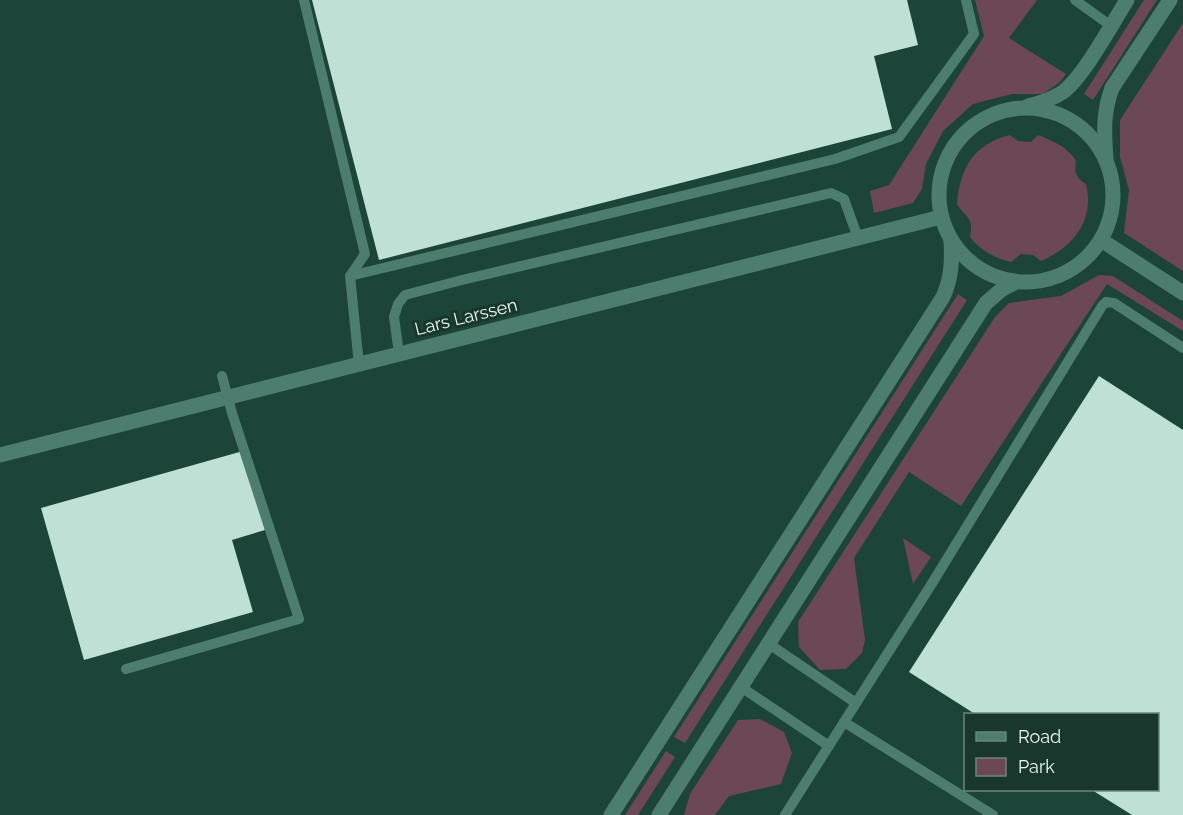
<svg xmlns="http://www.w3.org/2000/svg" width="1183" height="815" viewBox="0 0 1183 815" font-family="Raleway,sans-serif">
<rect width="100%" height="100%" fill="#1a372e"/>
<!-- built -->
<path fill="#1d4439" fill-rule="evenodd" d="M 0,0 L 1183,0 L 1183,815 L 0,815 ZM 966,714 L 1158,714 L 1158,790 L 966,790 Z"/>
<!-- green -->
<g fill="#6c4756">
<path d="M 975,0 L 1037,0 L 1009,38 L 1066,74 L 1060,82 L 1043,94 L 1012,94 L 973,104 L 943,131 L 926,164 L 922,189 L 913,203 L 874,213 L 870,191 L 889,185 L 984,36 Z"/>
<path d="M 1144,0 L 1157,0 L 1093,100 L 1084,94 Z"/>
<path d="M 1183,23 L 1183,271 L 1124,233 L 1129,190 L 1120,157 L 1120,120 Z"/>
<path d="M 1010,135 L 1018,141 L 1031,142 L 1038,135 C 1053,141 1068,147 1076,161 C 1074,172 1076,178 1086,184 C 1095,221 1073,247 1041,261 L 1033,255 L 1021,254 L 1011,262 C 995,258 981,251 970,237 C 974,216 966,219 957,204 C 960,169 973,144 1010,135 Z"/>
<path d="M 1099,275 L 1113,276 L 1183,321 L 1183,331 L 1107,284 L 961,506 L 909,472 L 854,558 L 865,640 L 862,653 L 846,669 L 820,670 L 799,647 L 798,622 L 995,317 L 1009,303 L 1061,296 Z"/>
<path d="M 958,294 L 967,300 L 685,743 L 674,737 Z"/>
<path d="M 903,538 L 931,557 L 913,584 Z"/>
<path d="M 760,719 L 784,732 L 792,753 L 781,784 L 729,796 L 715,815 L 684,815 L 690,794 L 738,720 Z"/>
<path d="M 666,751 L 675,757 L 638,815 L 625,815 Z"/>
</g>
<!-- building -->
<g fill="#bfe1d5">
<path d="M 312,0 L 907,0 L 918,45 L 874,56 L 892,129 L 379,260 Z"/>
<path d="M 1099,376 L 1183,430 L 1183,815 L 1132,815 L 1092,790 L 1158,790 L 1158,714 L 975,714 L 909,672 Z"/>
<path d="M 243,451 L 265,530 L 232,540 L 253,612 L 84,660 L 41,508 Z"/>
</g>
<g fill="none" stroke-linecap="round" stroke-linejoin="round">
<!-- service -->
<g stroke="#4d7d6e" stroke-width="10">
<path d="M 304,0 L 365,254 L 350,276 L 359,365"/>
<path d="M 1075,0 L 1111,26"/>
<path d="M 350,276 L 835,159 L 899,137 L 974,34 L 966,0"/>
<path d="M 399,354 L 394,317 L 398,304 L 405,295 L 462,280 L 831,193 L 844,199 L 858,238"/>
<path d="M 769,644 L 856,703"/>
<path d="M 126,669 L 299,619 L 232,413 L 222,376"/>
<path d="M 741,687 L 829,746"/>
<path d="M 844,722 L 993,815"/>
<path d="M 785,815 L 931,585 L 1102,306 L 1106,302 L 1114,303 L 1183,348"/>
</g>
<!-- minor -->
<g stroke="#4d7d6e" stroke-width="15">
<path d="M 1028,106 C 1041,103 1052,99 1063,92 C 1084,76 1112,24 1127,0"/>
<circle cx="1026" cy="195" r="87"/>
<path d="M 1106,158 C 1104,133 1103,112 1112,88 L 1170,0"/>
<path d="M 1101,240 L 1183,293"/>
<path d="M 0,455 L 941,217"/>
<path d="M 611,815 L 943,297 C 952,277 952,261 951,240"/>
<path d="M 659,815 L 986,303 L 1001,290 L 1016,282"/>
</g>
</g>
<g text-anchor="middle" stroke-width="6" stroke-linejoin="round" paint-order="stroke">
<!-- street labels -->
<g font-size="18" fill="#e8f9f3" stroke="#1a372e">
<text transform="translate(466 317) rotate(-14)" y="6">Lars Larssen</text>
</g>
</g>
<!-- legend -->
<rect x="964" y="713" width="195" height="78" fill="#1a372e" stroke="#6c857d" stroke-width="1.5"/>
<rect x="976" y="732" width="30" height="9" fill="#4d7d6e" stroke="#6c857d" stroke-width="1.5"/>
<text x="1018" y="743" font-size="18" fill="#e8f9f3">Road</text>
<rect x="976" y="758" width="30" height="18" fill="#6c4756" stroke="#6c857d" stroke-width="1.5"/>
<text x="1018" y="773" font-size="18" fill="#e8f9f3">Park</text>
</svg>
